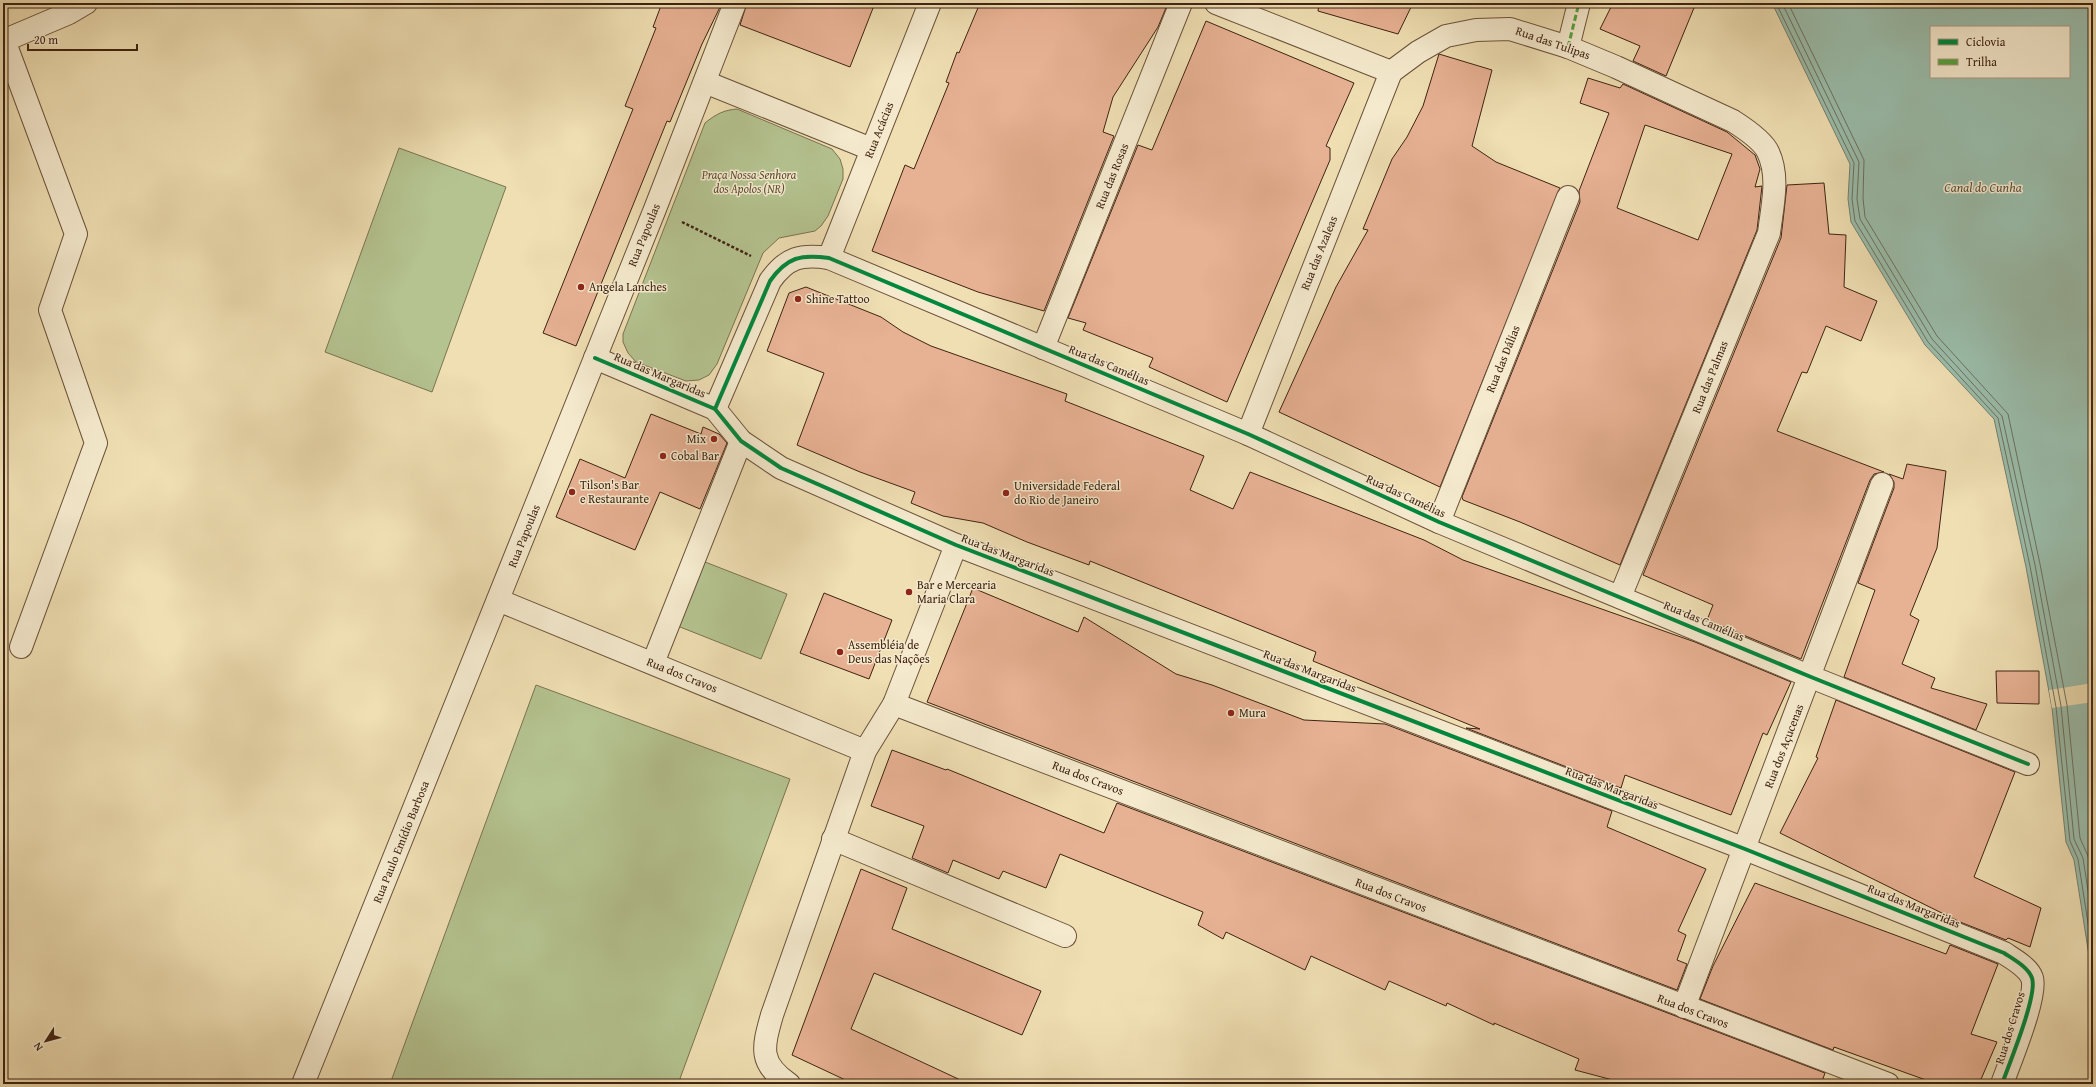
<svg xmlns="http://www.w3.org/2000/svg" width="2096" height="1087" viewBox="0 0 2096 1087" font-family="'Gentium Book Plus',serif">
<rect width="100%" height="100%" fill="#efdfb3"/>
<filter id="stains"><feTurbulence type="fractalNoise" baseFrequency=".005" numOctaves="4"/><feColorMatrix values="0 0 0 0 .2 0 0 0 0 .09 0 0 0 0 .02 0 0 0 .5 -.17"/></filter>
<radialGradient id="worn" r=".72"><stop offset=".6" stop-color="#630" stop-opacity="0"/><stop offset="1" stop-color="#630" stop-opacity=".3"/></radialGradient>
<!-- green -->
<g fill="#b4c390" stroke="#7a7351">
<path d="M 737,109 L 832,149 L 840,159 L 843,169 L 843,179 L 828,216 L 821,226 L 815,231 L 779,238 L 763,253 L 717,364 L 709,375 L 699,380 L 686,381 L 636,362 L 628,353 L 623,342 L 623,334 L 705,123 C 716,114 724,110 737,109 Z"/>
<path d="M 399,148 L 506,187 L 432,392 L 325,352 Z"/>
<path d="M 700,560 L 787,594 L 761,659 L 675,625 Z"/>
<path d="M 536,685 L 790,779 L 678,1084 L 390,1084 Z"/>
</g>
<!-- water -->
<path fill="#9abdab" stroke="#767f6e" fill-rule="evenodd" d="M 1772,3 L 2093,3 L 2093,981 L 2074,860 L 2066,842 L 2052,708 L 2026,567 L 1994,419 L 1925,345 L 1851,222 L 1848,199 L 1850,164 ZM 1931,27 L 2069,27 L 2069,77 L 1931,77 Z"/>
<!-- pier -->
<path fill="#efdfb3" d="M 2093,683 L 2093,702 L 2052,708 L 2049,690 Z"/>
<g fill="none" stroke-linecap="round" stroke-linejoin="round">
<!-- shore -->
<g stroke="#6c705e" stroke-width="1">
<path d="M 1776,3 L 1854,163 L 1852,199 L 1855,221 L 1928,342 L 1998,418 L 2030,566 L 2056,707 L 2070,841 L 2078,859 L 2093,955"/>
<path d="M 1782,3 L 1859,162 L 1857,199 L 1860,219 L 1932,339 L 2002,416 L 2035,565 L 2061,706 L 2074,839 L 2083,858 L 2093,923"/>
<path d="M 1788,3 L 1864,160 L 1863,198 L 1865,217 L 1937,336 L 2008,414 L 2040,564 L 2067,705 L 2080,838 L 2088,856 L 2093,885"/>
</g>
</g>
<!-- building -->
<g fill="#e7b193" stroke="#3f2312" fill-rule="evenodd">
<path d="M 662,3 L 722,3 L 702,44 L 670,122 L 667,121 L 576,346 L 543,333 L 633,109 L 625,106 L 656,28 L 653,27 Z"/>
<path d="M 747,3 L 875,3 L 850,67 L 740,25 Z"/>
<path d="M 980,3 L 1168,3 L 1158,27 L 1113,97 L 1103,132 L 1114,136 L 1044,311 L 978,292 L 872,251 L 905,165 L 914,169 L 949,83 L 946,82 L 957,52 L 959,53 Z"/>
<path d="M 1319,3 L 1413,3 L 1398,34 L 1318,11 Z"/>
<path d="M 1613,3 L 1696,3 L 1666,76 L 1633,61 L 1640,46 L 1600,29 Z"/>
<path d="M 1206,21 L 1354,83 L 1326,146 L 1330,148 L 1330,160 L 1227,402 L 1149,367 L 1153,358 L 1083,330 L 1086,323 L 1068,318 L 1138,145 L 1152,150 Z"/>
<path d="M 1439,54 L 1492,70 L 1472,146 L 1496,162 L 1560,188 L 1440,487 L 1279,412 L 1336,287 L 1368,230 L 1363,229 L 1392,159 L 1407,137 L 1423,106 Z"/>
<path d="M 1588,78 L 1620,88 L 1623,84 L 1727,132 L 1755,155 L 1760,169 L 1755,187 L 1762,186 L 1757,230 L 1620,565 L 1520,522 L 1463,500 L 1462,497 L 1580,202 L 1579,191 L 1609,113 L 1580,103 ZM 1645,125 L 1732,154 L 1698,240 L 1617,208 Z"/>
<path d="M 1824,183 L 1829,234 L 1846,235 L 1844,287 L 1877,301 L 1861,341 L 1826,326 L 1807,373 L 1802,372 L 1777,431 L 1884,472 L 1874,474 L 1870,480 L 1801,659 L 1707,620 L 1713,605 L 1643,575 L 1781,238 L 1787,185 Z"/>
<path d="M 806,287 L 881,317 L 903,332 L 931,346 L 1067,394 L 1065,401 L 1204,456 L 1190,490 L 1233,509 L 1250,472 L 1424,540 L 1463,560 L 1695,642 L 1791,682 L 1767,735 L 1763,733 L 1731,815 L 1625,775 L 1621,788 L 1466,728 L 1480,729 L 1313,661 L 1316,652 L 1090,561 L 1089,565 L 1027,542 L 983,523 L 943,516 L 911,503 L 915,492 L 860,472 L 797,445 L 824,373 L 767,351 L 789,293 Z"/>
<path d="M 651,414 L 701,434 L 703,427 L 719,434 L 727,443 L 700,509 L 660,492 L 635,550 L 556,517 L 580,459 L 625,478 Z"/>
<path d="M 1907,464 L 1946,471 L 1937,548 L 1910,615 L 1919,620 L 1902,664 L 1935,678 L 1931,688 L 1987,704 L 1976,730 L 1844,677 L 1875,590 L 1858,583 L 1894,488 L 1894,482 L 1889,474 L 1903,479 Z"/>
<path d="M 973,588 L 1078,632 L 1084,617 L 1176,674 L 1212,685 L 1304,720 L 1385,724 L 1612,811 L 1607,827 L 1706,869 L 1678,931 L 1686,935 L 1677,960 L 1687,964 L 1677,990 L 927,702 Z"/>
<path d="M 824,593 L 892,620 L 869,679 L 800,653 Z"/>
<path d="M 1996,671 L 2039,671 L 2039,704 L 1997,703 Z"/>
<path d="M 1836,700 L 2015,772 L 1974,877 L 2041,908 L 2030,947 L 2008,938 L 2006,940 L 1960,922 L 1780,833 L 1818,758 L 1816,757 Z"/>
<path d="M 892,750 L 946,770 L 947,769 L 1104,833 L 1117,803 L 1825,1073 L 1821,1084 L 1628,1084 L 1575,1070 L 1579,1059 L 1494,1023 L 1494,1025 L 1447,1003 L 1446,1006 L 1389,981 L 1385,990 L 1311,956 L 1305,970 L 1226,932 L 1223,939 L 1198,925 L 1203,912 L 1060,854 L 1046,888 L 1003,871 L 999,879 L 953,860 L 948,873 L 912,858 L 924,826 L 871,806 Z"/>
<path d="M 861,869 L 907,888 L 892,929 L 1041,991 L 1022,1035 L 874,973 L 851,1029 L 969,1084 L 854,1084 L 792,1055 Z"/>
<path d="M 1755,883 L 1946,954 L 1950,945 L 1998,964 L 1971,1034 L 1997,1042 L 1979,1084 L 1937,1084 L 1834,1047 L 1833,1050 L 1700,999 L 1713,966 Z"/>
</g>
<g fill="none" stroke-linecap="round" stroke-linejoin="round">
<defs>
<g id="minor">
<path d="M 1216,3 L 1391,72"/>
<path d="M 4,40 L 76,234 L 50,310 L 96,443 L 21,647"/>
<path d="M 3,41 L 69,13 L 86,3"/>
<path d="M 1568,47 L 1579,3"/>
<path d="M 1391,72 L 1418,52 L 1446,36 L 1476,30 L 1510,29 L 1568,47 L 1616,67 L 1733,121 C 1744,128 1763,141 1768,152 C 1780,177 1772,207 1769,233 L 1620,597"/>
<path d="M 705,82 L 871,149"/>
<path d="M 829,258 L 930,3"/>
<path d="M 1043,348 L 1181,3"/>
<path d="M 595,358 L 715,409 L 741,441 L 781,468 L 956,545 L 1745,849 L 2004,953 C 2013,959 2028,967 2032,978 C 2038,995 2009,1064 2002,1084"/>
<path d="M 715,409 L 770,281 C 787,257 801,254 829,258 L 1248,434 L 1439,522 L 1811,677 L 2028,764"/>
<path d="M 1248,434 L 1391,72"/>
<path d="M 1439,522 L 1568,197"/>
<path d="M 498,600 L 865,751"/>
<path d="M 653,663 L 741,441"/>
<path d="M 894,704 L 1888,1084"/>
<path d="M 833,839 L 1065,936"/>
<path d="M 1684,1007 L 1882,484"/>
<path d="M 303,1084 L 655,209 L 735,3"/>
<path d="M 789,1084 C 758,1063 763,1047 772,1015 L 865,751 L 894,704 L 956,545"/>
</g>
</defs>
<!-- minor casing -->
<use href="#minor" stroke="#6b523a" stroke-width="24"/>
<!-- path -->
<path stroke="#3f2312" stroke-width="2.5" stroke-dasharray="3 2" stroke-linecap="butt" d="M 682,222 L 751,256"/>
<!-- minor -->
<use href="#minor" stroke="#f5eace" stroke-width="22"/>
<!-- quiet -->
<path stroke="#54a23f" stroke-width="3" stroke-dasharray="6 3" stroke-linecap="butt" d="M 1568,47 L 1579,3"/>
<defs>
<g id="cycleway">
<path d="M 595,358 L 715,409 L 741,441 L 781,468 L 956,545 L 1745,849 L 2004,953 C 2013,959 2028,967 2032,978 C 2038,995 2009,1064 2002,1084"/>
<path d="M 715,409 L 770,281 C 787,257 801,254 829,258 L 1248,434 L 1439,522 L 1811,677 L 2028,764"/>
</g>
</defs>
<!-- cycleway casing -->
<use href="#cycleway" stroke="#f5eace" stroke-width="6"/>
<!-- cycleway -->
<use href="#cycleway" stroke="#00873e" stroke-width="4"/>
</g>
<!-- markers -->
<g fill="#8f2418" stroke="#f5eace" stroke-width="1.5">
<circle cx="581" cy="287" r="4"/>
<circle cx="798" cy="299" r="4"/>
<circle cx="714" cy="439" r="4"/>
<circle cx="663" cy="456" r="4"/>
<circle cx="572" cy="492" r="4"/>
<circle cx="1006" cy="493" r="4"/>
<circle cx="909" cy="592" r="4"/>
<circle cx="840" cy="652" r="4"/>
<circle cx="1231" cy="713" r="4"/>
</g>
<g text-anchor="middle" stroke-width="3" stroke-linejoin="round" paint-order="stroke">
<!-- street labels -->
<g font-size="12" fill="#3f2312" stroke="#f5eace">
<text transform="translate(1553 43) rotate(19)" y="4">Rua das Tulipas</text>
<text transform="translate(879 130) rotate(-68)" y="4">Rua Acácias</text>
<text transform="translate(1112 176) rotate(-68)" y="4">Rua das Rosas</text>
<text transform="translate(644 235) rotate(-68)" y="4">Rua Papoulas</text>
<text transform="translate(1319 253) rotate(-68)" y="4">Rua das Azaleas</text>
<text transform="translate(1503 359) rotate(-68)" y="4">Rua das Dálias</text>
<text transform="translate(1109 365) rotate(23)" y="4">Rua das Camélias</text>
<text transform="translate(660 375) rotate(23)" y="4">Rua das Margaridas</text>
<text transform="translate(1710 377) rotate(-68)" y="4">Rua das Palmas</text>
<text transform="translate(1406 496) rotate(25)" y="4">Rua das Camélias</text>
<text transform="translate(524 536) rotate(-68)" y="4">Rua Papoulas</text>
<text transform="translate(1008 555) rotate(21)" y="4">Rua das Margaridas</text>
<text transform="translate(1704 621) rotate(23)" y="4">Rua das Camélias</text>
<text transform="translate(1310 671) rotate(21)" y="4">Rua das Margaridas</text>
<text transform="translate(682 675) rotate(22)" y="4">Rua dos Cravos</text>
<text transform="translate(1784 746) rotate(-69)" y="4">Rua dos Açucenas</text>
<text transform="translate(1088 778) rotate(21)" y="4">Rua dos Cravos</text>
<text transform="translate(1612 788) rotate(21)" y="4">Rua das Margaridas</text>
<text transform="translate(401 842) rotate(-68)" y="4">Rua Paulo Emídio Barbosa</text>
<text transform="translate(1391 895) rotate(21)" y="4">Rua dos Cravos</text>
<text transform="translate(1914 906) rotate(22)" y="4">Rua das Margaridas</text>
<text transform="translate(1693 1011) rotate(21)" y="4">Rua dos Cravos</text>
<text transform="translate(2010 1028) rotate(-73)" y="4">Rua dos Cravos</text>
</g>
<!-- park labels -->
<g font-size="12" font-style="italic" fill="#5c4b32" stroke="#f5eace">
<text x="749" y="179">Praça Nossa Senhora<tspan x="749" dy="14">dos Apolos (NR)</tspan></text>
</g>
<!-- poi labels -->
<g font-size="12" fill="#3f2312" stroke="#f5eace" text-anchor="start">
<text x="589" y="291">Angela Lanches</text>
<text x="806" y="303">Shine Tattoo</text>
<text x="706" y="443" text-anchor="end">Mix</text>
<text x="671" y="460">Cobal Bar</text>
<text x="580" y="489">Tilson's Bar<tspan x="580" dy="14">e Restaurante</tspan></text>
<text x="1014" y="490">Universidade Federal<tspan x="1014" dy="14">do Rio de Janeiro</tspan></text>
<text x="917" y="589">Bar e Mercearia<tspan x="917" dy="14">Maria Clara</tspan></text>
<text x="848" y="649">Assembléia de<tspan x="848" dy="14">Deus das Nações</tspan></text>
<text x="1239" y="717">Mura</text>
</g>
<!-- water labels -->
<g font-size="13" font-style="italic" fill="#5a5140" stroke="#f5eace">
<text x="1983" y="192">Canal do Cunha</text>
</g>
</g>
<!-- margin -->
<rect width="2096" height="1087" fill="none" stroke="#efdfb3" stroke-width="16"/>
<rect x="4" y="4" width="2088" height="1079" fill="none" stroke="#3f2312" stroke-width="2"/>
<rect x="8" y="8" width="2080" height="1071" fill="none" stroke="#3f2312"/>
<!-- legend -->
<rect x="1930" y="26" width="140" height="52" fill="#f5eace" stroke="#ac9a83"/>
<rect x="1938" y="39" width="20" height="6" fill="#00873e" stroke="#ac9a83"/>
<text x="1966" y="46" font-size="12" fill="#3f2312">Ciclovia</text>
<rect x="1938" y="59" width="20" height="6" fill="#54a23f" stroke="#ac9a83"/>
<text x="1966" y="66" font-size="12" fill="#3f2312">Trilha</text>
<!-- north arrow -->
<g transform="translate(46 1041) rotate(234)" stroke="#f5eace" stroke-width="3" paint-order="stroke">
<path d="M0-3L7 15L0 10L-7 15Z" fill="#3f2312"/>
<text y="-6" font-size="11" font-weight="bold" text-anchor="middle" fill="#3f2312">N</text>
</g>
<!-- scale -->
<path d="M28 44v6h109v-6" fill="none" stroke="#3f2312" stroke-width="2"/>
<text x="34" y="44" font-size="12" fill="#3f2312" stroke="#f5eace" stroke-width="3" paint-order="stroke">20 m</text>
<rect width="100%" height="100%" filter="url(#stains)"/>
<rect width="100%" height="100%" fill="url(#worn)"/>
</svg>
